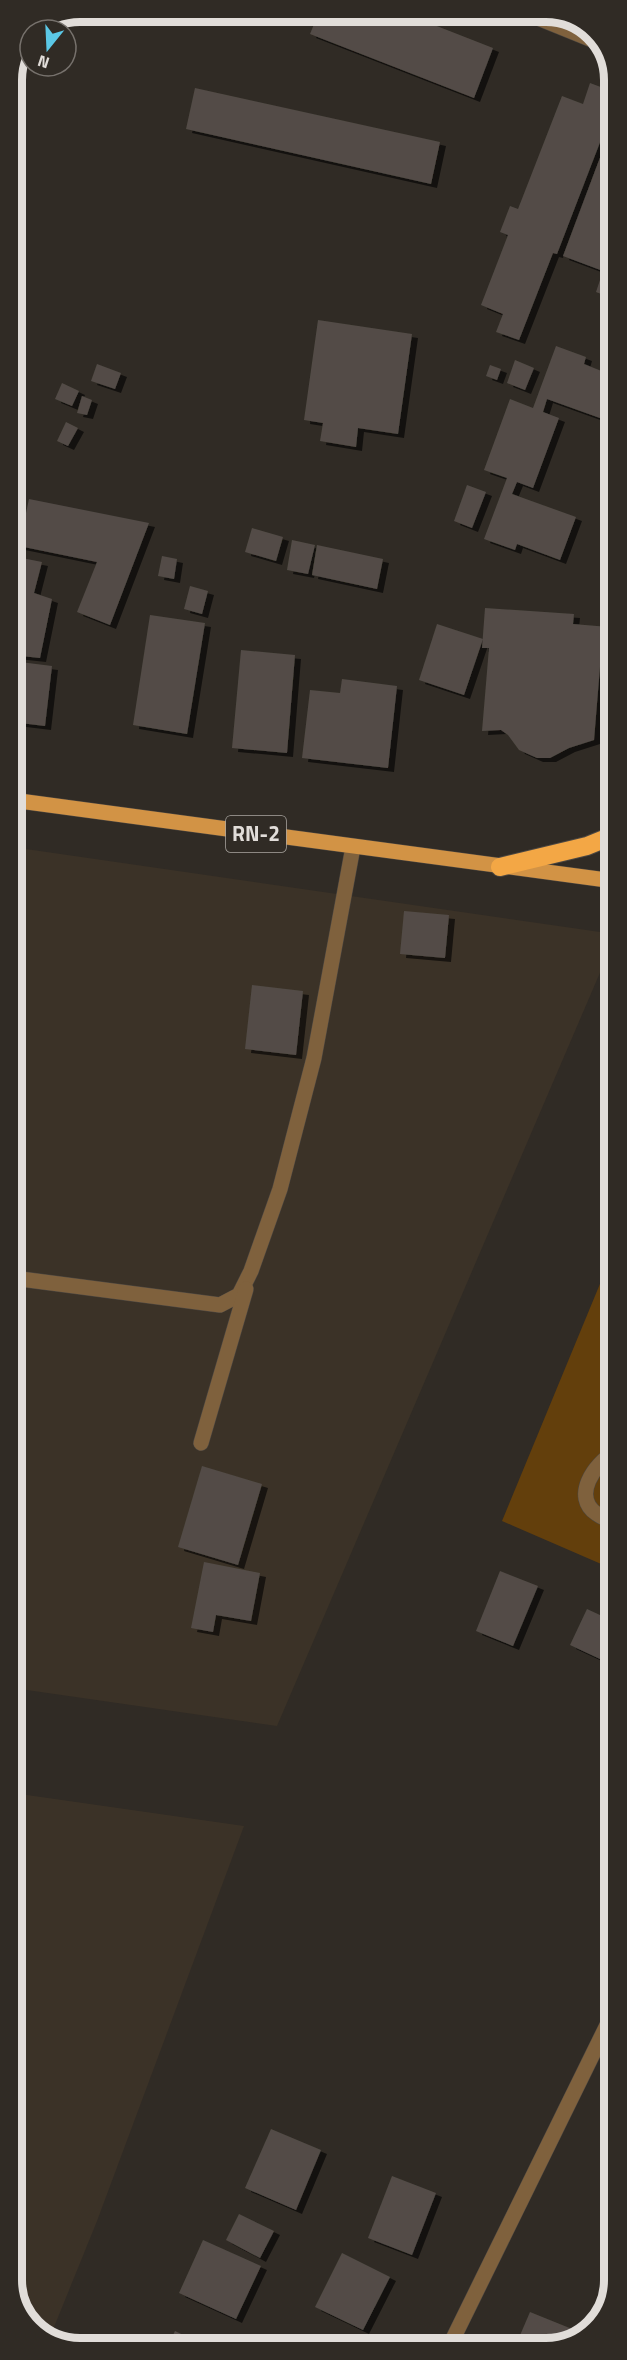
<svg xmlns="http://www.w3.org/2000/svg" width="627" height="2360" viewBox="0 0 627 2360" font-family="'Titillium Web',sans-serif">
<defs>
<filter id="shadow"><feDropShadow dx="6" dy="4" stdDeviation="0" flood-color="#0009"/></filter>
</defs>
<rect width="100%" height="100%" fill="#302b25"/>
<!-- built -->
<g fill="#3b3227">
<path d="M 12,847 L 614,934 L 614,940 L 277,1726 L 13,1688 Z"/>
<path d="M 13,1793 L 244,1826 L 97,2221 L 50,2337 L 35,2331 L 13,2293 Z"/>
</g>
<!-- green -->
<path fill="#633f0c" d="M 614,1250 L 615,1570 L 502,1521 Z"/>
<!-- building -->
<g fill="#524c46" filter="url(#shadow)">
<path d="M 319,12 L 401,12 L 493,48 L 474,98 L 310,34 Z"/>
<path d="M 590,83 L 614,92 L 614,106 L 557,254 L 553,253 L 519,340 L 496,332 L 503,314 L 481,305 L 508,235 L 500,232 L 510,206 L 518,209 L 562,96 L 583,104 Z"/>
<path d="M 195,88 L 440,142 L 431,184 L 186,129 Z"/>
<path d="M 610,131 L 614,133 L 614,299 L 596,292 L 603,271 L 563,256 Z"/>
<path d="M 318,320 L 412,334 L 398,434 L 358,428 L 356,447 L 320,441 L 323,423 L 304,420 Z"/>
<path d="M 556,346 L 586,357 L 584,364 L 614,376 L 614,415 L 611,422 L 547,399 L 543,412 L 559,418 L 533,488 L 517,482 L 512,494 L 576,517 L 560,560 L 517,544 L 515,550 L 484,539 L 507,478 L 484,470 L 510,399 L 533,408 Z"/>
<path d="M 515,360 L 534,368 L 525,390 L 507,383 Z"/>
<path d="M 97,364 L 121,373 L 115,389 L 91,381 Z"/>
<path d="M 490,365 L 501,369 L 497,380 L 486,376 Z"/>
<path d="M 62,383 L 79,391 L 72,406 L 55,399 Z"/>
<path d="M 82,396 L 92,400 L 87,415 L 77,413 Z"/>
<path d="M 66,422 L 78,428 L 68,446 L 57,441 Z"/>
<path d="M 467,485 L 486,492 L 472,528 L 454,521 Z"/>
<path d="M 29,499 L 149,523 L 110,625 L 77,612 L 97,562 L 19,546 Z"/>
<path d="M 252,528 L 283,537 L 276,561 L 245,552 Z"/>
<path d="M 292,540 L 315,545 L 308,574 L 287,570 Z"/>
<path d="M 317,545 L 383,559 L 377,589 L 312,575 Z"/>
<path d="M 12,556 L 42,562 L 34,593 L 52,599 L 40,658 L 12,655 Z"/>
<path d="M 162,556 L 177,559 L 174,579 L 158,576 Z"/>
<path d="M 190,586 L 208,591 L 202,614 L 184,609 Z"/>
<path d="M 485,608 L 574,614 L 573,624 L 609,627 L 606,668 L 600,667 L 594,740 L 569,748 L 550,758 L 537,758 L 519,750 L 508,735 L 501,730 L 482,731 L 489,648 L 482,648 Z"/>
<path d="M 150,615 L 205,623 L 187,734 L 133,725 Z"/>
<path d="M 437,624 L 483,639 L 464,695 L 419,680 Z"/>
<path d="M 241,650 L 295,655 L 287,753 L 232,748 Z"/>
<path d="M 12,661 L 52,666 L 45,726 L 12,722 Z"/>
<path d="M 342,679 L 397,686 L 388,768 L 302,758 L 310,690 L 340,693 Z"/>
<path d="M 404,911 L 449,915 L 445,958 L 400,954 Z"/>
<path d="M 252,985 L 303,991 L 296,1055 L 245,1049 Z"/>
<path d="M 202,1466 L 262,1484 L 238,1565 L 178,1547 Z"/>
<path d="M 204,1562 L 260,1573 L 251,1621 L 216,1615 L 213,1632 L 191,1628 Z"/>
<path d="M 500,1571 L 538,1586 L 513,1646 L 476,1631 Z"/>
<path d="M 587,1609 L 615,1622 L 615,1666 L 570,1645 Z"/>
<path d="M 271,2129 L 321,2150 L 296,2210 L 245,2188 Z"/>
<path d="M 392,2176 L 436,2193 L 412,2255 L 368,2238 Z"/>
<path d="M 239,2214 L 274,2231 L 260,2258 L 226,2240 Z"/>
<path d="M 203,2240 L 261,2266 L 236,2319 L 179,2293 Z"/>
<path d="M 342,2253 L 390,2277 L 363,2330 L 315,2307 Z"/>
<path d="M 530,2312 L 582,2333 L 560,2347 L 515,2347 Z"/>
<path d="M 175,2331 L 208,2347 L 167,2348 Z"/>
</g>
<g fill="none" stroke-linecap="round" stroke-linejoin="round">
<defs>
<g id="minor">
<path d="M 526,13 L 600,43"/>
<path d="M 13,1278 L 220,1305 L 239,1295 L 251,1271 L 280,1189 L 314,1058 L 353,847"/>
<path d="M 201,1443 L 246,1289"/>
<path d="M 614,1453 C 595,1463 571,1497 597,1514 C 602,1518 609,1520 615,1522"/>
<path d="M 449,2347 L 615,2009"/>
</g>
<path id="major" d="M 12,800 L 614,881"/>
<path id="highway" d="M 500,867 L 587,846 L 614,835"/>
</defs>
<!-- minor casing -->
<use href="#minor" stroke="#4c4742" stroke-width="16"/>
<!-- major casing -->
<use href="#major" stroke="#4c4742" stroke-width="16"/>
<!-- highway casing -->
<use href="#highway" stroke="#4c4742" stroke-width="20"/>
<!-- minor -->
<use href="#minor" stroke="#7f613d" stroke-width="15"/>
<!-- major -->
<use href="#major" stroke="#d29345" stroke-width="15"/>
<!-- highway -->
<use href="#highway" stroke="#f3a745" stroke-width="18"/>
</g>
<g text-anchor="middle" stroke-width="6" stroke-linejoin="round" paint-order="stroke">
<!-- shield labels -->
<rect fill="#302b25" stroke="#aca8a3" stroke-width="1.5" x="226" y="816" width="60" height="36" rx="4.5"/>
<g font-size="21" font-weight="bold" fill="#e1ddd9">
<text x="256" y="841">RN-2</text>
</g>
</g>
<!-- crop -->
<path d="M0 0H627V2360H0ZM80 22H546A58 58 0 0 1 604 80V2280A58 58 0 0 1 546 2338H80A58 58 0 0 1 22 2280V80A58 58 0 0 1 80 22Z" fill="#302b25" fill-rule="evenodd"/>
<path fill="none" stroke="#e1ddd9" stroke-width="8" d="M80 22H546A58 58 0 0 1 604 80V2280A58 58 0 0 1 546 2338H80A58 58 0 0 1 22 2280V80A58 58 0 0 1 80 22Z"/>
<!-- north arrow -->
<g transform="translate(48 48) rotate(198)"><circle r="28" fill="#302b25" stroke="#77726d" stroke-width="1.5"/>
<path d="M0-4.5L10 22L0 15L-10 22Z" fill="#5bc8e6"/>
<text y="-9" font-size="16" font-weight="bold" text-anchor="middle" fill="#e1ddd9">N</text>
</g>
</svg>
